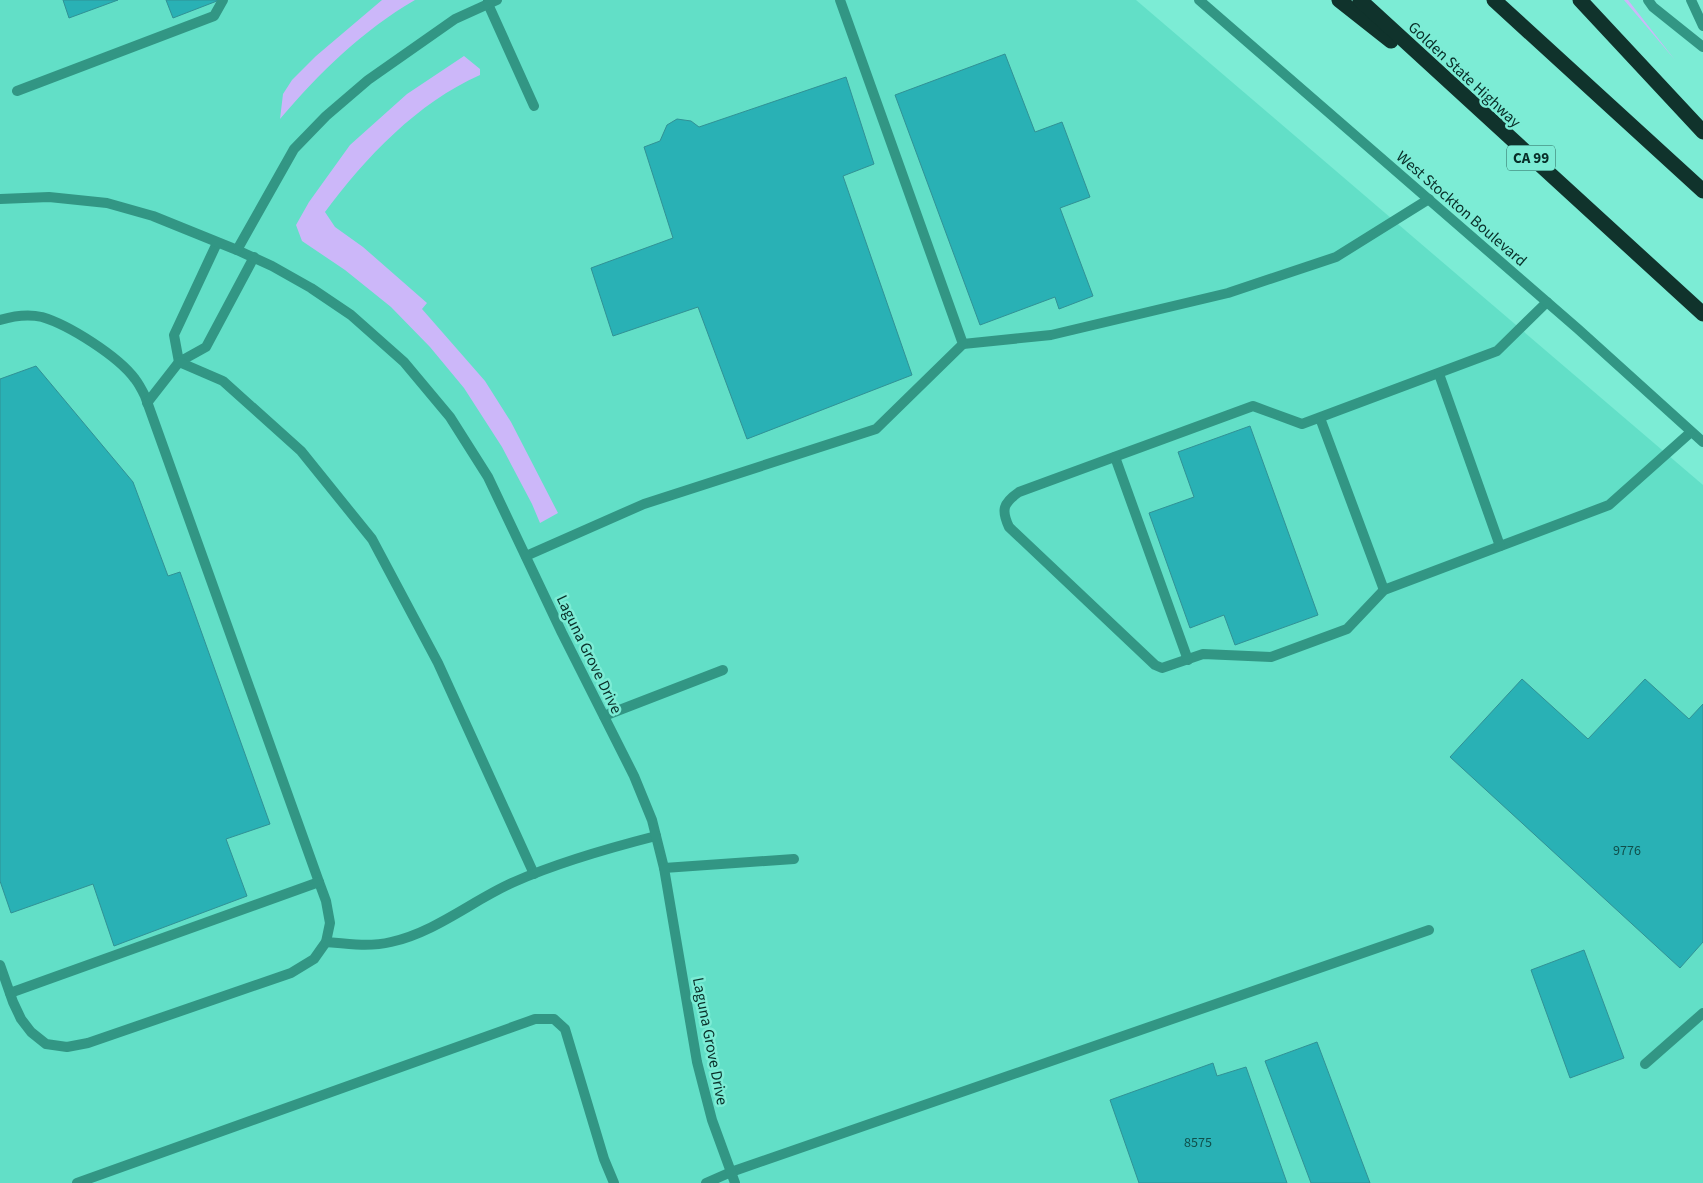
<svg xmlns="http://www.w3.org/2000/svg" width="1703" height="1183" viewBox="0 0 1703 1183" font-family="'Source Sans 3',sans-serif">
<rect width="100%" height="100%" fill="#7cecd5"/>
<!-- built -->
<path fill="#62dfc7" d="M 0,0 L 1136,0 L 1703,485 L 1703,1183 L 0,1183 Z"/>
<!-- green -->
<g fill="#ccb7f9">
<path d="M 382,0 L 415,0 C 363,30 319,73 280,119 L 283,94 L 292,80 L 316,56 Z"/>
<path d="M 1624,0 L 1628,0 L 1675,60 Z"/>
<path d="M 464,56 L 480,69 L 480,75 C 417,103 366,157 325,212 L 335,227 L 363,247 L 427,303 L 422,309 L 485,381 L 511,422 L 558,513 L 540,523 L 532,504 L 502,447 L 464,388 L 430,347 L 391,307 L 345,270 L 302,241 L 296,225 L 309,202 L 350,145 L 407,94 Z"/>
</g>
<!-- building -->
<g fill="#29b1b5" stroke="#319195">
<path d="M 63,0 L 118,0 L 69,18 Z"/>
<path d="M 166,0 L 217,0 L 217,1 L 173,18 Z"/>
<path d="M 1005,54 L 1035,132 L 1062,122 L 1090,197 L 1060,208 L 1093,296 L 1059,309 L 1055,297 L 980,325 L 895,95 Z"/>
<path d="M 846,77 L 874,164 L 843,176 L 912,375 L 747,439 L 698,307 L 613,336 L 591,268 L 673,238 L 644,147 L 660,141 L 667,125 L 677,119 L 691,121 L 699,127 Z"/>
<path d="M 36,366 L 133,482 L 168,576 L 180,572 L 270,824 L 226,839 L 247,896 L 114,946 L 93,884 L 11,913 L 0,881 L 0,379 Z"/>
<path d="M 1250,426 L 1318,615 L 1235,645 L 1224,615 L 1190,628 L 1149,513 L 1194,497 L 1178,452 Z"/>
<path d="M 1522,679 L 1588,739 L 1645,679 L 1689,719 L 1703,704 L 1703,942 L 1680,968 L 1450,757 Z"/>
<path d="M 1584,950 L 1624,1058 L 1570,1078 L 1531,970 Z"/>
<path d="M 1317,1042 L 1370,1183 L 1311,1183 L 1265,1061 Z"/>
<path d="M 1213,1063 L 1217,1076 L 1246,1067 L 1287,1183 L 1139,1183 L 1110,1100 Z"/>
</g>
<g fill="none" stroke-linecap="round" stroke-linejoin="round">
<!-- service -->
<g stroke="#329684" stroke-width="10">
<path d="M 488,0 L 488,4 L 534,106"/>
<path d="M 17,91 L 214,16 L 223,0"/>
<path d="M 217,243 L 174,335 L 179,362 L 206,347 L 254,257"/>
<path d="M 1547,302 L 1497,351 L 1302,424 L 1253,406 L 1019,492 C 1003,503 1001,510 1009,527 L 1155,665 L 1162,668 L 1203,654 L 1271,657 L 1347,629 L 1384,590 L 1609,505 L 1691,432"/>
<path d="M 0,320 C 13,316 29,314 42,317 C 69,325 118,356 135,379 C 139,384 142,390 145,396 L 319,882 L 326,901 L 330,923 L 326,942 L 314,959 L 291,973 L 88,1043 L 67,1047 L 46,1044 L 31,1032 L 21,1019 L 13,1002 L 0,965"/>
<path d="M 963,344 L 1051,335 L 1228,293 L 1336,257 L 1429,199"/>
<path d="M 1439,374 L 1500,546"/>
<path d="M 147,403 L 179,362 L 223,381 L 301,451 L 372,539 L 438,663 L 534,874"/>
<path d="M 1320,418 L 1384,590"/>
<path d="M 1115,457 L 1188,660"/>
<path d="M 526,556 L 644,504 L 876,429 L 963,344 L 840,0"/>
<path d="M 604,716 L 723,670"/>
<path d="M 664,868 L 794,859"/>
<path d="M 326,942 C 347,944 370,947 391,942 C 436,932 473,900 514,882 C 559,862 609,848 656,836"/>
<path d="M 10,993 L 319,882"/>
<path d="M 1645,1064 L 1703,1013"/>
<path d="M 77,1183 L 535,1019 L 554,1019 L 565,1029 L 604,1159 L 614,1183"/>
<path d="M 706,1183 L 731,1172 L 1429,930"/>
</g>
<!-- minor -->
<g stroke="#329684" stroke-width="10">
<path d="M 0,199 L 49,197 L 107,203 L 153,216 L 237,250 L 272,266 L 311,288 L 351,315 L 404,362 L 450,417 L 488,477 L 562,633 L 634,776 L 652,820 L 664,868 L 697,1062 L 712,1120 L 735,1183"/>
<path d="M 237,250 L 294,149 L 326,116 L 368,80 L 455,19 L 497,0"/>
</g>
<!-- tertiary -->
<g stroke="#329684" stroke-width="10">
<path d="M 1199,0 L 1578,329 L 1703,442"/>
<path d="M 1648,0 L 1653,7 L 1703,47"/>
<path d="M 1691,0 L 1703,26"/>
</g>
<!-- motorway -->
<g stroke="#10332c" stroke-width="15">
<path d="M 1339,0 L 1391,41"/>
<path d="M 1360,0 L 1703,314"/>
<path d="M 1494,0 L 1703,191"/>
<path d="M 1580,0 L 1703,132"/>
</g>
</g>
<g text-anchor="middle" stroke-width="5" stroke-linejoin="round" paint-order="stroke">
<!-- number labels -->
<g font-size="14" fill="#104f4b">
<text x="1627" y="855">9776</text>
<text x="1198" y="1147">8575</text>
</g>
<!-- shield labels -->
<rect fill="#7cecd5" stroke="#2b675c" stroke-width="1" x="1507" y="145.5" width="48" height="25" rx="4"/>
<g font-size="15" font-weight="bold" fill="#082e28">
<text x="1531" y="163">CA 99</text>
</g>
<!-- street labels -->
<g font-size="16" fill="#082e28" stroke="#7cecd5">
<text transform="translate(1465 74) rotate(43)" y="6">Golden State Highway</text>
<text transform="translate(1462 208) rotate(41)" y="6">West Stockton Boulevard</text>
<text transform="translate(590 654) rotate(64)" y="6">Laguna Grove Drive</text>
<text transform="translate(711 1041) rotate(79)" y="6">Laguna Grove Drive</text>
</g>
</g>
</svg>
